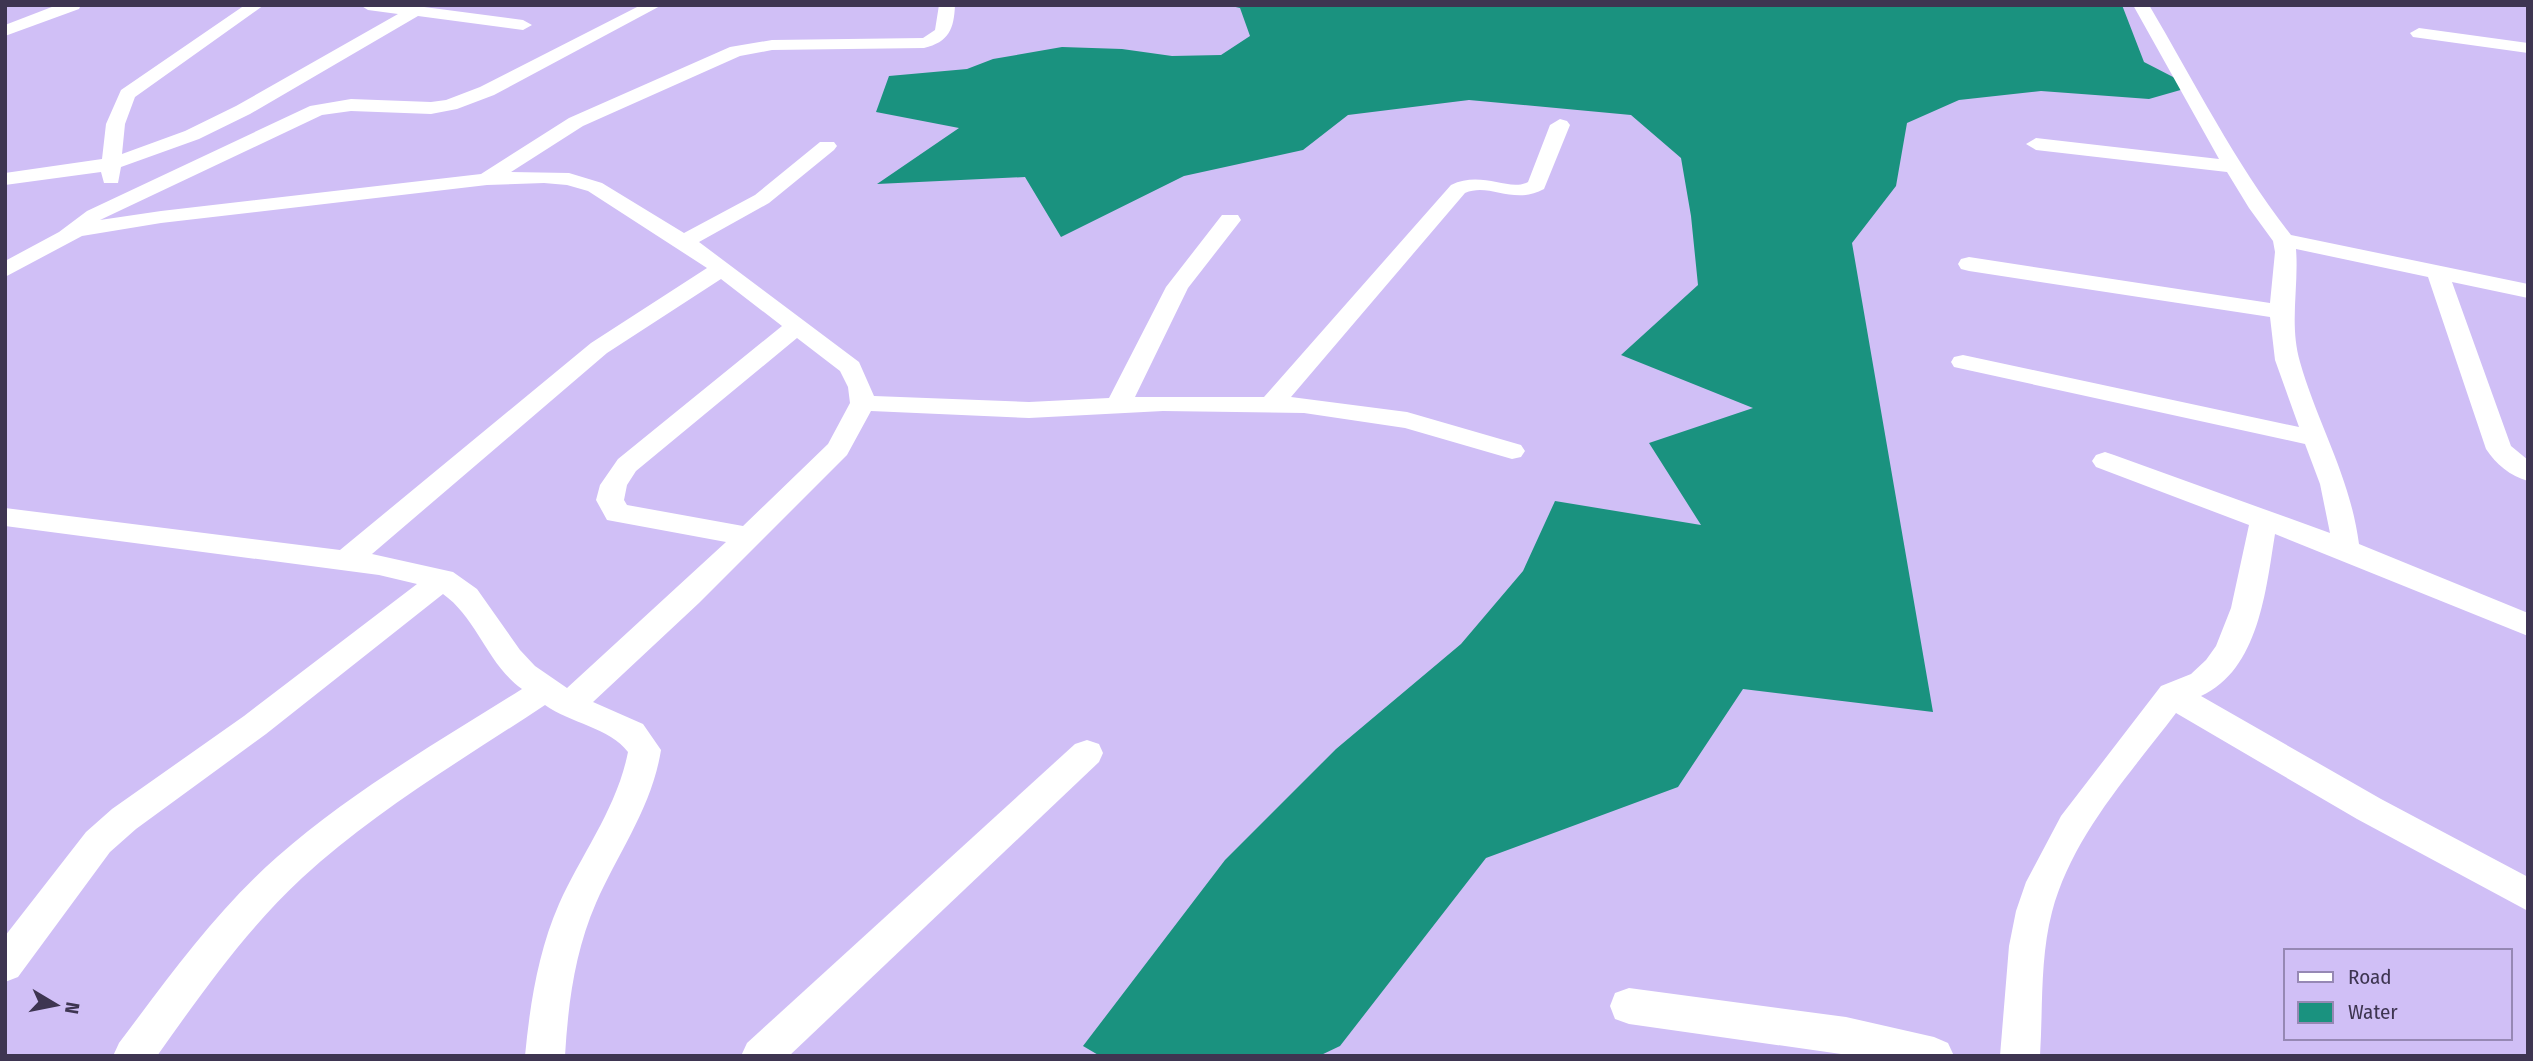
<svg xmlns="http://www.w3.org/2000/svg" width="2533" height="1061" viewBox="0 0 2533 1061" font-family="'Fira Sans Condensed',sans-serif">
<rect width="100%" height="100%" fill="#d0bff6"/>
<!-- water -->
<path fill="#1a927f" d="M 1227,5 L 2122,5 L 2144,62 L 2175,78 L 2184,89 L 2149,99 L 2041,91 L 1959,100 L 1907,123 L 1896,186 L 1852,243 L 1933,712 L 1743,689 L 1678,787 L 1486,858 L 1340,1046 L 1319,1056 L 1100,1056 L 1083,1046 L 1225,860 L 1336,749 L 1461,644 L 1523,571 L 1555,501 L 1701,525 L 1649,443 L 1753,408 L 1621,355 L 1698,285 L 1691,216 L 1681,158 L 1631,115 L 1469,100 L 1348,115 L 1303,150 L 1184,176 L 1061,237 L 1025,177 L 877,184 L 959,128 L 876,112 L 889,76 L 967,69 L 993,59 L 1062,47 L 1122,49 L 1172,56 L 1221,55 L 1250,36 L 1240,8 Z"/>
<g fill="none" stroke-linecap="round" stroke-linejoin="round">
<!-- street -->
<g fill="#fff" fill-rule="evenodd">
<path d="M 57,5 L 81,5 L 79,9 L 5,36 L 5,25 Z"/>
<path d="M 245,5 L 264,5 L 135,97 L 125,124 L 122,154 L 185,131 L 236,106 L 398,14 L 368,10 L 360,5 L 409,5 L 523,20 L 532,25 L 523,30 L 418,16 L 250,114 L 199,139 L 121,167 L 118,183 L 104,183 L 101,172 L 5,185 L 5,173 L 102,159 L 106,124 L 121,90 Z"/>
<path d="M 641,5 L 662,5 L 494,95 L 457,109 L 431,114 L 351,111 L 322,115 L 100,220 L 161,211 L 481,174 L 569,118 L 730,47 L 772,40 L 923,38 L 935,30 L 939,5 L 955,5 C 954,29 949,42 924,48 L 772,50 L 740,56 L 583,126 L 511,172 L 569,173 L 602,183 L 684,233 L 755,195 L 820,142 L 834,142 L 837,146 L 834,150 L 769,203 L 699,242 L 859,362 L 874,396 L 1029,402 L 1109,398 L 1166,287 L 1222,215 L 1238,215 L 1241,220 L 1188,288 L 1135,397 L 1264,397 L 1451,185 C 1482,170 1508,192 1528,182 L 1550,125 L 1560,119 L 1567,121 L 1570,125 L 1544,189 C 1513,206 1490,182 1465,193 L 1291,397 L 1407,412 L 1521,445 L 1525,451 L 1521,457 L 1512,459 L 1405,428 L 1304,413 L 1163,411 L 1029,418 L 871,411 L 847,455 L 699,603 L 593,702 L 643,724 L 661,750 C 652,807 619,851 596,903 C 575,951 568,1004 565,1056 L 525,1056 C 530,1004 538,952 559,904 C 582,853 617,808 628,752 C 610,728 570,723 545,705 C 462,760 376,810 302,878 C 246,930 201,994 157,1056 L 113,1056 L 119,1043 C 168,978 216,911 277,857 C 352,791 438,742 522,689 C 487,664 477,618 443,594 L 266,734 L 136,829 L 110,852 L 18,977 L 5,982 L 5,936 L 86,832 L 112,809 L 244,716 L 417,584 L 379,575 L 5,526 L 5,508 L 340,550 L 591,343 L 707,268 L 588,191 L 567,185 L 544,183 L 487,185 L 161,223 L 82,236 L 5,277 L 5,261 L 59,232 L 87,211 L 310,106 L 351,99 L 431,102 L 446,100 L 480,87 ZM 721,279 L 782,326 L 618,459 L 600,485 L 596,500 L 607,520 L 726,542 L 567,688 L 535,666 L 520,650 L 477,589 L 453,572 L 372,554 L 607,353 ZM 797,338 L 840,371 L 848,387 L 850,403 L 828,444 L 743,526 L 627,505 L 624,500 L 627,485 L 636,471 Z"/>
<path d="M 2133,5 L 2149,5 C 2195,83 2236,165 2291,235 L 2528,284 L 2528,298 L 2452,282 L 2511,446 L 2528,460 L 2528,481 C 2510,476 2496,464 2486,449 L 2428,277 L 2296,249 C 2299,287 2289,324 2300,362 C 2318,425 2350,476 2359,544 L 2528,613 L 2528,636 L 2275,534 C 2266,589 2259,670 2201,696 L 2381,799 L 2528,877 L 2528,911 L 2357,819 L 2176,713 C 2130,774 2072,836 2052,912 C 2040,958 2043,1008 2040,1056 L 2000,1056 L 2009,946 L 2016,911 L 2026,882 L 2061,816 L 2161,686 L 2191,674 L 2206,660 L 2216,646 L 2231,608 L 2249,525 L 2096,467 L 2092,461 L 2096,455 L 2105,452 L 2114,455 L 2330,533 L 2320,484 L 2305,444 L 1963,369 L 1954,367 L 1951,362 L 1954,357 L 1963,355 L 2299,427 L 2275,360 L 2270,317 L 1969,271 L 1961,269 L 1958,264 L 1961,259 L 1969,257 L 2270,303 L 2275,252 L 2273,241 L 2249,208 L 2227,172 L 2036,150 L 2026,144 L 2036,138 L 2219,159 Z"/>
<path d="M 2419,28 L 2528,43 L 2528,53 L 2413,37 L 2410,33 Z"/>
<path d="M 1087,740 L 1099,744 L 1103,753 L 1099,762 L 789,1056 L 741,1056 L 747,1043 L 1075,744 Z"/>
<path d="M 1629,988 L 1846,1017 L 1934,1037 L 1948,1043 L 1954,1056 L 1855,1056 L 1629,1024 L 1615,1019 L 1610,1006 L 1615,993 Z"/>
</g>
</g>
<!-- border -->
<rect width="2533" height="1061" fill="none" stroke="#3e3551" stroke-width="14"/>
<!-- legend -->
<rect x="2284" y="949" width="228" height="91" fill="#d0bff6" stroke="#9688b4" stroke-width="2"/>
<rect x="2298" y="972" width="35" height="10" fill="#ffffff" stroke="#9688b4" stroke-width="2"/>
<text x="2348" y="984" font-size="21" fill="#3e3551">Road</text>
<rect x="2298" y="1002" width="35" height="21" fill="#1a927f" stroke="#9688b4" stroke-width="2"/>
<text x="2348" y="1019" font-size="21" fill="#3e3551">Water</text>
<!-- north arrow -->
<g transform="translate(56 1005) rotate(100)" stroke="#d0bff6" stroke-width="5" paint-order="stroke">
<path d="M0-5L12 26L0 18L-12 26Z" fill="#3e3551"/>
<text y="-10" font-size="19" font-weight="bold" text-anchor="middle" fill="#3e3551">N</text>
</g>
</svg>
